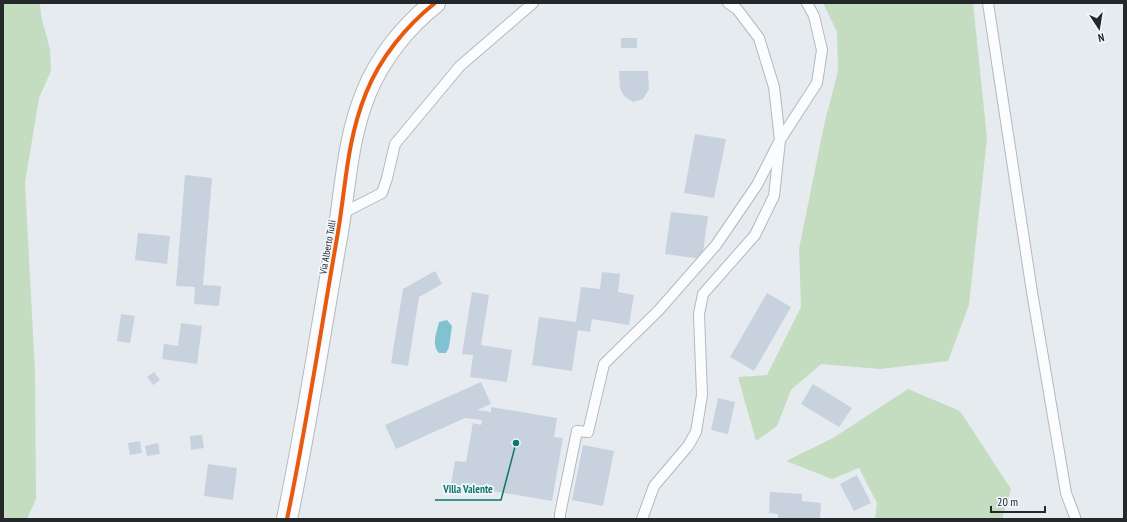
<svg xmlns="http://www.w3.org/2000/svg" width="1127" height="522" viewBox="0 0 1127 522" font-family="'PT Sans Narrow',sans-serif">
<rect width="100%" height="100%" fill="#e6ebf0"/>
<!-- green -->
<g fill="#c4ddc0">
<path d="M 3,3 L 40,3 L 41,16 L 50,49 L 51,71 L 39,98 L 25,183 L 35,371 L 36,499 L 27,519 L 3,519 Z"/>
<path d="M 823,3 L 973,3 L 987,138 L 969,305 L 948,361 L 880,369 L 821,364 L 791,390 L 777,426 L 756,441 L 738,377 L 767,375 L 801,307 L 799,249 L 824,125 L 838,71 L 837,32 Z"/>
<path d="M 908,389 L 960,411 L 1011,489 L 1002,519 L 875,519 L 877,503 L 859,468 L 832,479 L 786,461 L 833,438 Z"/>
</g>
<!-- water -->
<path fill="#80c2d1" d="M 447,320 L 452,326 L 449,347 L 446,353 L 439,353 C 431,344 437,332 439,322 Z"/>
<!-- building -->
<g fill="#c7d2de">
<rect x="621" y="38" width="16" height="10"/>
<path d="M 619,71 L 648,71 L 649,89 L 643,99 L 633,102 L 624,96 L 620,88 Z"/>
<path d="M 695,134 L 726,139 L 714,198 L 684,193 Z"/>
<path d="M 185,175 L 212,178 L 203,285 L 221,286 L 219,306 L 194,304 L 195,287 L 176,286 Z"/>
<path d="M 671,212 L 708,216 L 702,259 L 665,254 Z"/>
<path d="M 138,233 L 170,236 L 167,264 L 135,260 Z"/>
<path d="M 435,271 L 442,284 L 419,297 L 408,366 L 391,363 L 403,289 Z"/>
<path d="M 602,272 L 620,274 L 618,292 L 634,295 L 629,325 L 592,319 L 590,332 L 578,330 L 572,371 L 532,365 L 539,317 L 576,322 L 581,287 L 600,289 Z"/>
<path d="M 472,292 L 489,295 L 481,345 L 512,350 L 507,382 L 470,377 L 473,355 L 462,354 Z"/>
<path d="M 767,293 L 791,307 L 754,371 L 730,357 Z"/>
<path d="M 121,314 L 135,316 L 130,343 L 117,341 Z"/>
<path d="M 181,323 L 202,326 L 197,364 L 162,359 L 164,344 L 178,346 Z"/>
<path d="M 154,372 L 160,380 L 153,385 L 147,377 Z"/>
<path d="M 481,382 L 491,404 L 477,410 L 491,412 L 491,407 L 557,418 L 554,437 L 563,438 L 552,501 L 451,484 L 455,461 L 466,462 L 473,423 L 481,425 L 482,420 L 465,418 L 396,449 L 385,425 Z"/>
<path d="M 813,384 L 852,408 L 839,427 L 801,404 Z"/>
<path d="M 718,398 L 735,402 L 728,434 L 711,430 Z"/>
<path d="M 202,435 L 204,448 L 191,450 L 190,436 Z"/>
<path d="M 140,441 L 142,453 L 130,455 L 128,443 Z"/>
<path d="M 158,443 L 160,454 L 147,456 L 145,446 Z"/>
<path d="M 583,445 L 614,451 L 603,506 L 572,500 Z"/>
<path d="M 208,464 L 237,468 L 233,500 L 204,496 Z"/>
<path d="M 857,475 L 871,503 L 854,511 L 840,484 Z"/>
<path d="M 770,492 L 802,494 L 802,501 L 821,503 L 820,519 L 778,519 L 778,514 L 769,513 Z"/>
</g>
<g fill="none" stroke-linecap="round" stroke-linejoin="round">
<defs>
<g id="service">
<path d="M 988,3 L 1032,292 L 1066,493 L 1075,517"/>
<path d="M 341,214 L 382,193 L 387,178 L 395,144 L 460,66 L 533,3"/>
<path d="M 560,519 L 560,514 L 577,431 L 588,432 L 604,364 L 659,310 L 716,245 L 757,185 L 780,140 L 774,87 L 759,38 L 737,9 L 728,3"/>
<path d="M 642,519 L 654,486 L 688,446 L 696,432 L 702,395 L 699,314 L 703,294 L 755,235 L 774,196 L 780,140 L 817,83 L 822,50 L 814,16 L 807,3"/>
</g>
<path id="minor" d="M 287,519 C 307,424 321,328 338,232 C 346,184 347,140 366,93 C 380,58 406,26 435,3"/>
</defs>
<!-- service casing -->
<use href="#service" stroke="#b5b8bc" stroke-width="12"/>
<!-- minor casing -->
<use href="#minor" stroke="#b5b8bc" stroke-width="22"/>
<!-- service -->
<use href="#service" stroke="#fbfcfd" stroke-width="10"/>
<!-- minor -->
<use href="#minor" stroke="#fbfcfd" stroke-width="20"/>
<defs>
<path id="cycleway" d="M 287,519 C 307,424 321,328 338,232 C 346,184 347,140 366,93 C 380,58 406,26 435,3"/>
</defs>
<!-- cycleway casing -->
<use href="#cycleway" stroke="#f2f7fd" stroke-width="6"/>
<!-- cycleway -->
<use href="#cycleway" stroke="#e8590c" stroke-width="4"/>
</g>
<g text-anchor="middle" stroke-width="3.5" stroke-linejoin="round" paint-order="stroke">
<!-- street labels -->
<g font-size="10" fill="#24282b" stroke="#f2f7fd">
<text transform="translate(327 247) rotate(-80)" y="4">Via Alberto Tulli</text>
</g>
</g>
<!-- callouts -->
<path fill="none" stroke="#0f766e" stroke-width="1.5" d="M516 443L501 500H435"/>
<circle fill="#0f766e" stroke="#f2f7fd" stroke-width="1.5" cx="516" cy="443" r="4"/>
<g font-size="11" text-anchor="middle" font-weight="bold" fill="#0f766e" stroke="#f2f7fd" stroke-width="3.5" stroke-linejoin="round" paint-order="stroke">
<text x="468" y="493">Villa Valente</text>
</g>
<!-- border -->
<rect width="1127" height="522" fill="none" stroke="#24282b" stroke-width="8"/>
<!-- north arrow -->
<g transform="translate(1099 28) rotate(168)" stroke="#f2f7fd" stroke-width="3" paint-order="stroke">
<path d="M0-3L7 15L0 10L-7 15Z" fill="#24282b"/>
<text y="-6" font-size="11" font-weight="bold" text-anchor="middle" fill="#24282b">N</text>
</g>
<!-- scale -->
<path d="M991 506v6h54v-6" fill="none" stroke="#24282b" stroke-width="2"/>
<text x="997" y="506" font-size="12" fill="#24282b" stroke="#f2f7fd" stroke-width="3" paint-order="stroke">20 m</text>
</svg>
